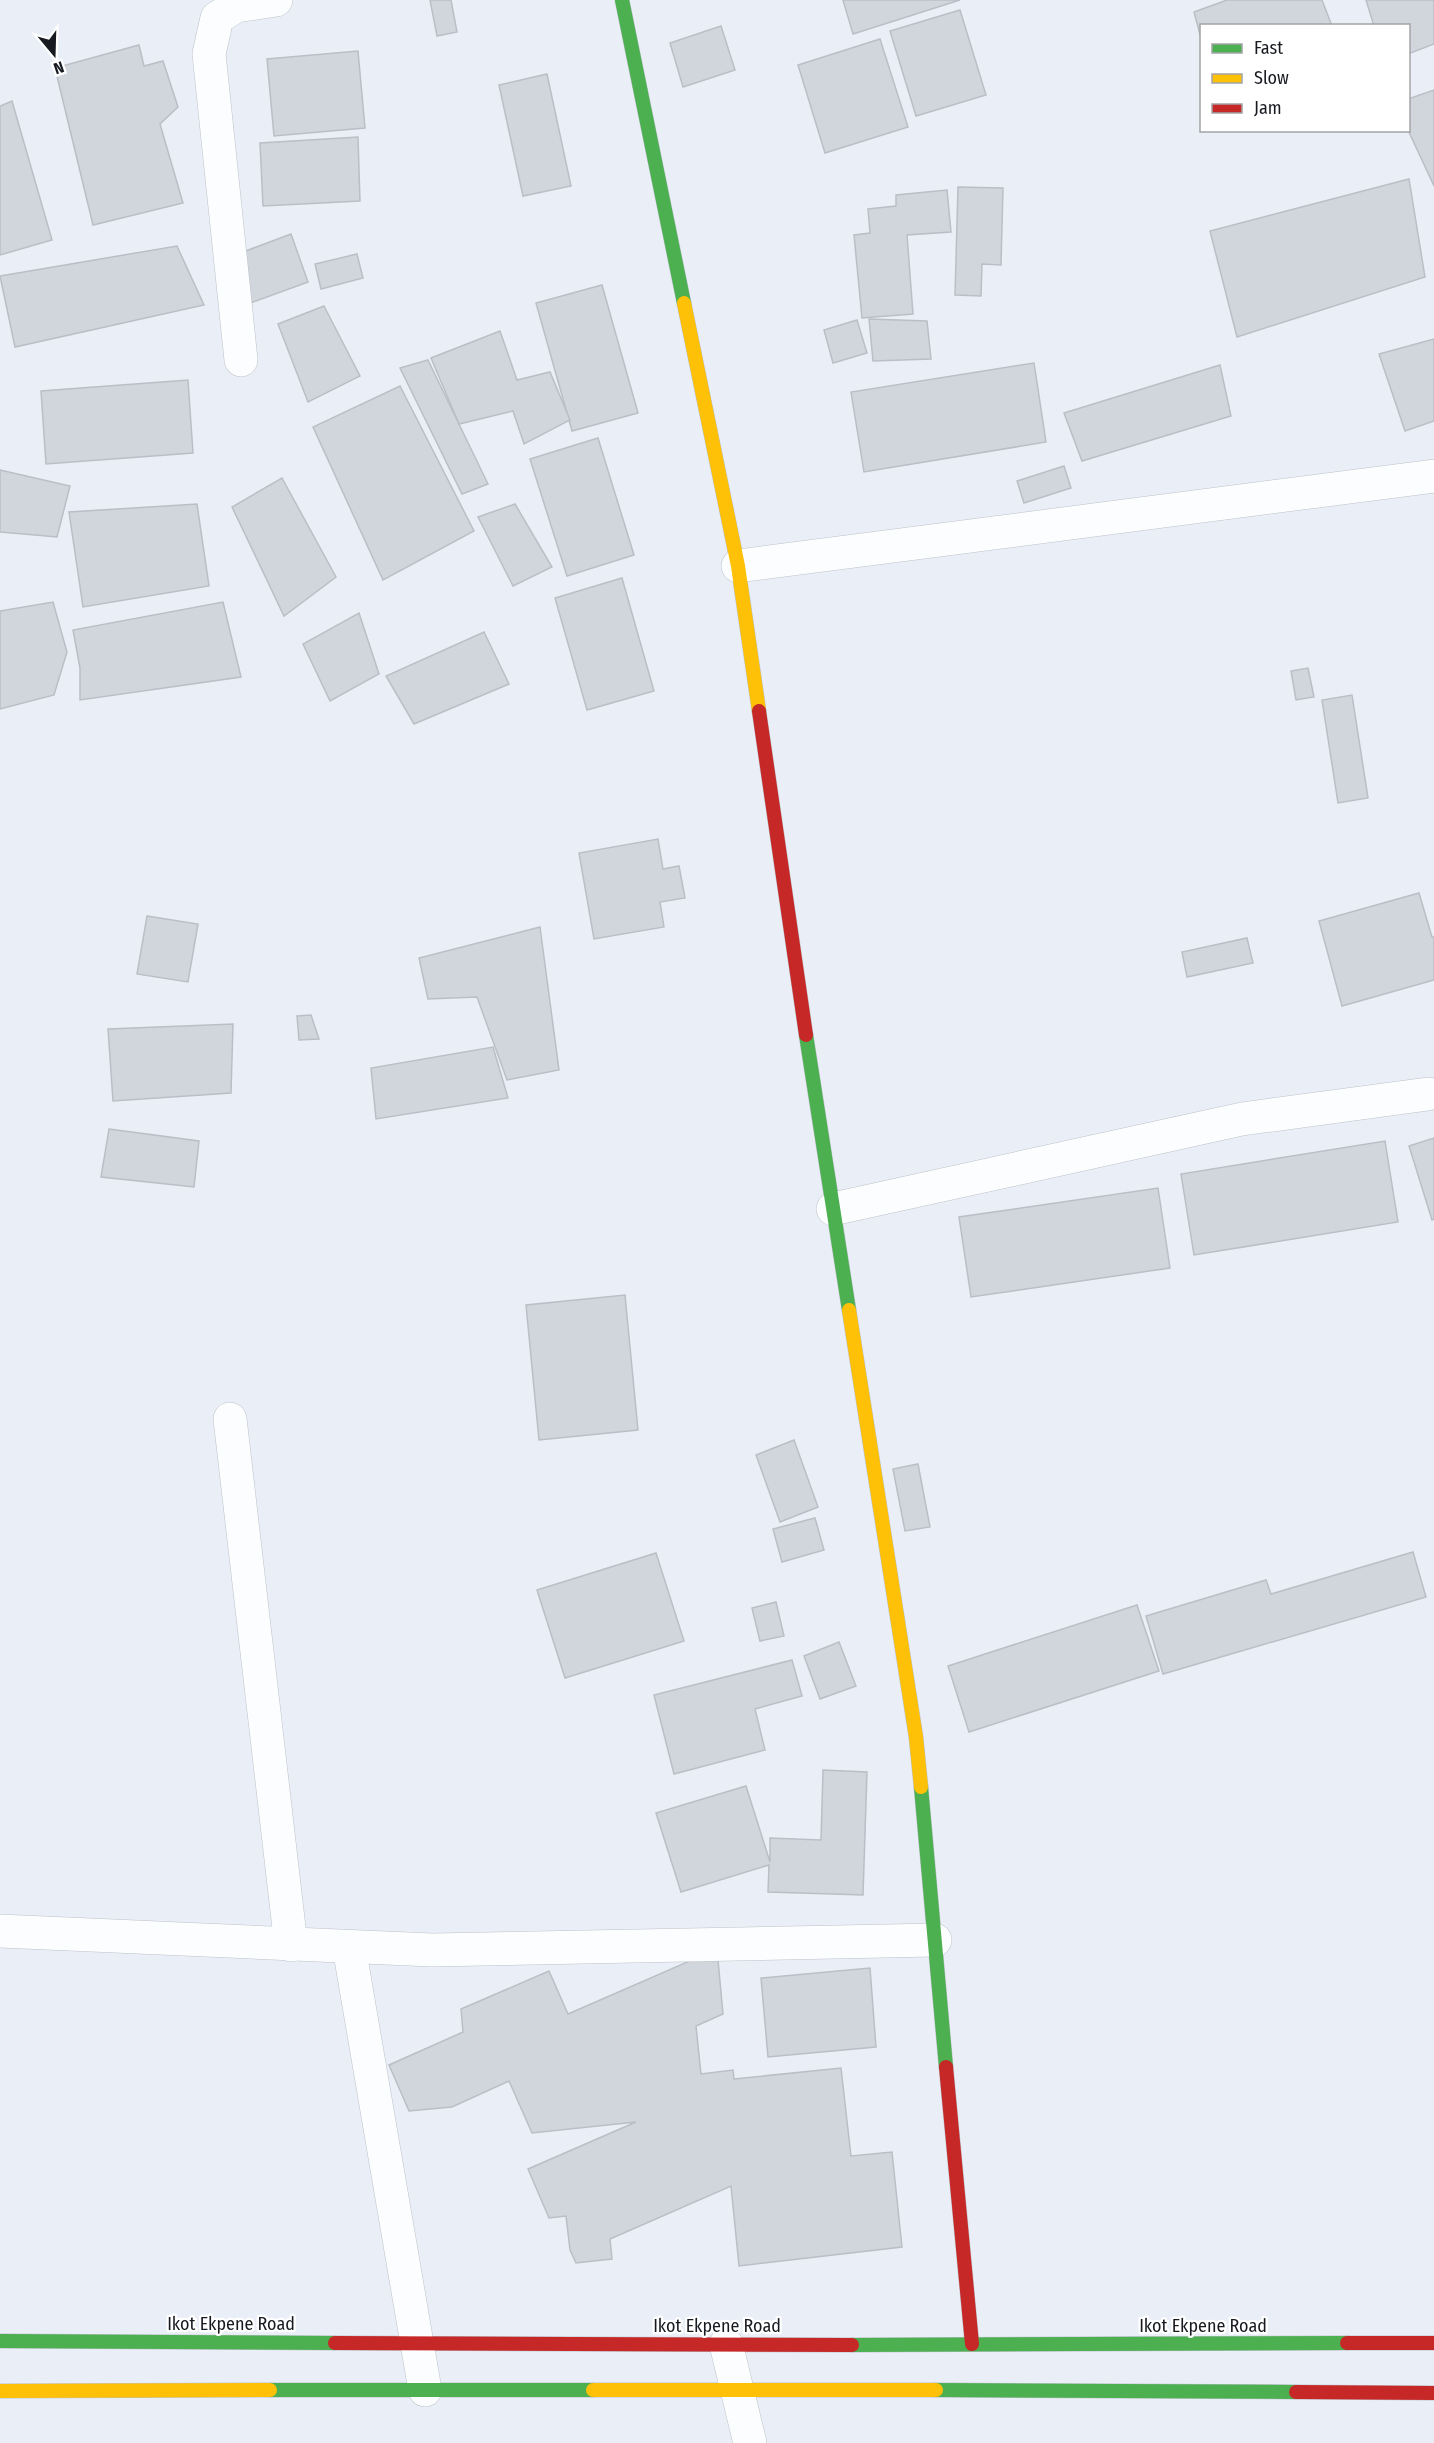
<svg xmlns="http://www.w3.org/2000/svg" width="1434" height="2443" viewBox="0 0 1434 2443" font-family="'Fira Sans Condensed',sans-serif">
<rect width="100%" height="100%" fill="#eaeff7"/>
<!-- building -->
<g fill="#d1d5dc" stroke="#babfc6" stroke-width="1.5">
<path d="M 430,0 L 451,0 L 457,32 L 437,36 Z"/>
<path d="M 843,0 L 960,0 L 853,34 Z"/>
<path d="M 1227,0 L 1322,0 L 1332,26 L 1202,26 L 1202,42 L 1194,12 Z"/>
<path d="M 1366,0 L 1434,0 L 1434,44 L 1408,54 L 1408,26 L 1374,26 Z"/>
<path d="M 960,10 L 986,95 L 916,116 L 890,31 Z"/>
<path d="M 721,26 L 735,70 L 683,87 L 670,43 Z"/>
<path d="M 880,39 L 908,127 L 825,153 L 798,65 Z"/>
<path d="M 139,45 L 144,66 L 163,61 L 178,107 L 160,124 L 183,203 L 93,225 L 55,68 Z"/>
<path d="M 358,51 L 365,128 L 274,136 L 267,59 Z"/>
<path d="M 547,74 L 571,186 L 523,196 L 499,85 Z"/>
<path d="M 1434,90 L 1434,186 L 1408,130 L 1408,99 Z"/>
<path d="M 12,101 L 52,240 L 0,255 L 0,106 Z"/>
<path d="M 358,137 L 360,201 L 263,206 L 260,143 Z"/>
<path d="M 1409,179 L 1425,277 L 1237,337 L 1210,231 Z"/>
<path d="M 958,187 L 1003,188 L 1001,265 L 982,264 L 981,296 L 955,295 Z"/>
<path d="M 947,190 L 951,232 L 907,235 L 913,314 L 862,318 L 854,235 L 870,233 L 868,209 L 896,206 L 896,195 Z"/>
<path d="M 291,234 L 308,282 L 245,305 L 227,258 Z"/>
<path d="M 177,246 L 204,305 L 15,347 L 0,276 Z"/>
<path d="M 357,254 L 363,278 L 321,289 L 315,264 Z"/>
<path d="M 602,285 L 638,413 L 572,431 L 536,303 Z"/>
<path d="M 324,306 L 360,376 L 308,402 L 278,324 Z"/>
<path d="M 869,319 L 927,321 L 931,359 L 873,361 Z"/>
<path d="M 857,320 L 867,353 L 833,363 L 824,330 Z"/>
<path d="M 500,331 L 517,380 L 550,372 L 570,420 L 524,444 L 513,411 L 459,424 L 431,358 Z"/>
<path d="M 1434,339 L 1434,421 L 1405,431 L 1379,354 Z"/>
<path d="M 428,360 L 488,484 L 462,494 L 400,368 Z"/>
<path d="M 1034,363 L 1046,442 L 864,472 L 851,392 Z"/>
<path d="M 1220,365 L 1231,416 L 1082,461 L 1064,413 Z"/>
<path d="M 188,380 L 193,453 L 46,464 L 41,391 Z"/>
<path d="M 400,386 L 474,531 L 383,580 L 313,427 Z"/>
<path d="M 598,438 L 634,555 L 567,576 L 530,459 Z"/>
<path d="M 1064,466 L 1071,488 L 1024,503 L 1017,481 Z"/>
<path d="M 0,470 L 70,486 L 57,537 L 0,532 Z"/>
<path d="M 282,478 L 336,577 L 284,616 L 232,507 Z"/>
<path d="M 197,504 L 209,586 L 83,607 L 69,512 Z"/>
<path d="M 515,504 L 552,567 L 513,586 L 478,517 Z"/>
<path d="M 622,578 L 654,691 L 587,710 L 555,598 Z"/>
<path d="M 53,602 L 67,652 L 54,695 L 0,709 L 0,611 Z"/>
<path d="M 223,602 L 241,677 L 80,700 L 80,668 L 73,630 Z"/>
<path d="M 359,613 L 379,674 L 330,701 L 303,644 Z"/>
<path d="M 484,632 L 509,684 L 414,724 L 386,676 Z"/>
<path d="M 1308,668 L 1314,697 L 1296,700 L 1291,671 Z"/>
<path d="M 1352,695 L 1368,798 L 1338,803 L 1322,700 Z"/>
<path d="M 658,839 L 663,869 L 679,866 L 685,898 L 660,902 L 664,927 L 594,939 L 579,853 Z"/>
<path d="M 1419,893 L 1432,937 L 1434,937 L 1434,980 L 1342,1006 L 1319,921 Z"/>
<path d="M 147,916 L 198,924 L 188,982 L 137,974 Z"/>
<path d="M 540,927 L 559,1070 L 507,1080 L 477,997 L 428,999 L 419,958 Z"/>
<path d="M 1247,938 L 1253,963 L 1187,977 L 1182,952 Z"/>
<path d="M 311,1015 L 319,1039 L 299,1040 L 297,1016 Z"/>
<path d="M 233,1024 L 231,1093 L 113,1101 L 108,1029 Z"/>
<path d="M 493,1047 L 508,1098 L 376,1119 L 371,1068 Z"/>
<path d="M 109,1129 L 199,1141 L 194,1187 L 101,1177 Z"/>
<path d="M 1434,1138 L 1434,1219 L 1432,1220 L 1409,1146 Z"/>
<path d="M 1385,1141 L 1398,1222 L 1194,1255 L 1181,1174 Z"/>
<path d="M 1158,1188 L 1170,1268 L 971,1297 L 959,1217 Z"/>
<path d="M 625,1295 L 638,1430 L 539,1440 L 526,1305 Z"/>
<path d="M 794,1440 L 818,1507 L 780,1522 L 756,1455 Z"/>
<path d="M 918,1464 L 930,1527 L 905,1531 L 893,1469 Z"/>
<path d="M 815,1518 L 824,1550 L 782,1562 L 773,1529 Z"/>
<path d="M 1413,1552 L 1426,1597 L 1163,1674 L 1146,1616 L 1266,1580 L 1271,1594 Z"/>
<path d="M 656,1553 L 684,1641 L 565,1678 L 537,1590 Z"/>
<path d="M 776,1602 L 784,1636 L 760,1641 L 752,1608 Z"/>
<path d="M 1137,1605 L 1159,1671 L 969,1732 L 948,1666 Z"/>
<path d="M 839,1642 L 856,1686 L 820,1699 L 804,1656 Z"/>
<path d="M 792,1660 L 802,1696 L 755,1709 L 765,1750 L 674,1774 L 654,1695 Z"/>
<path d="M 823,1770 L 867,1772 L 863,1895 L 768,1892 L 769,1865 L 681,1892 L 656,1813 L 746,1786 L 770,1862 L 770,1838 L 821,1840 Z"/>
<path d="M 717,1949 L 723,2014 L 696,2026 L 701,2074 L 733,2070 L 734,2079 L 841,2068 L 851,2156 L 892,2152 L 902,2247 L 739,2266 L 731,2186 L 610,2239 L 612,2259 L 576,2263 L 570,2250 L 566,2216 L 549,2218 L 528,2169 L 636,2122 L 532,2133 L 509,2081 L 452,2107 L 409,2111 L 389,2065 L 463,2032 L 461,2009 L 549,1971 L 568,2014 Z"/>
<path d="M 870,1968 L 876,2047 L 768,2057 L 761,1978 Z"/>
</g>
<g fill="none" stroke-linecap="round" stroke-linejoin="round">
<defs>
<g id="street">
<path d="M 241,360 L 209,54 L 217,18 L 236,6 L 276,0"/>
<path d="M 738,566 L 1434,476"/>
<path d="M 833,1209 L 1242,1119 L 1428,1094"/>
<path d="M 230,1419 L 291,1945"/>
<path d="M 0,1931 L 432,1950 L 935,1940"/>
<path d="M 349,1947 L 425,2390"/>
<path d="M 726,2344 L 750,2443"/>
</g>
<g id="fast">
<path d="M 622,0 L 684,303"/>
<path d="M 806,1035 L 849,1310"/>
<path d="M 921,1787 L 946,2067"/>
<path d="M 0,2341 L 335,2343"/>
<path d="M 852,2345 L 1347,2343"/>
<path d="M 270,2390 L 593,2390"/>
<path d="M 936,2390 L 1296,2392"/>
</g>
<g id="slow">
<path d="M 684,303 L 738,566 L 759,711"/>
<path d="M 849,1310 L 916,1737 L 921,1787"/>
<path d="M 593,2390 L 936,2390"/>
<path d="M 0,2391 L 270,2390"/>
</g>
<g id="jam">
<path d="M 759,711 L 806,1035"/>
<path d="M 946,2067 L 972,2344"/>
<path d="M 335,2343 L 852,2345"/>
<path d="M 1347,2343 L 1434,2343"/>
<path d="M 1296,2392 L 1434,2393"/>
</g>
</defs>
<!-- street casing -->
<use href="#street" stroke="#bdc2c9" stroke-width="34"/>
<!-- fast casing -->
<use href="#fast" stroke="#bdc2c9" stroke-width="15"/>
<!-- slow casing -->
<use href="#slow" stroke="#bdc2c9" stroke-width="15"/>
<!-- jam casing -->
<use href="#jam" stroke="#bdc2c9" stroke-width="15"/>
<!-- street -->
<use href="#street" stroke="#fcfdfe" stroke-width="33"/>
<!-- fast -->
<use href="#fast" stroke="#4caf50" stroke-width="14"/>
<!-- slow -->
<use href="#slow" stroke="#ffc107" stroke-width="14"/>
<!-- jam -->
<use href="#jam" stroke="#c62828" stroke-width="14"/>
</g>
<g text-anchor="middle" stroke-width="4.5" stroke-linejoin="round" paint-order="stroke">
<!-- street labels -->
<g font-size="18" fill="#171b21" stroke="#fff">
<text x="231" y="2330">Ikot Ekpene Road</text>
<text x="717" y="2332">Ikot Ekpene Road</text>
<text x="1203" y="2332">Ikot Ekpene Road</text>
</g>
</g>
<!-- legend -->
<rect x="1200" y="24" width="210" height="108" fill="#ffffff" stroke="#a2a4a6" stroke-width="1.5"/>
<rect x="1212" y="44" width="30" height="9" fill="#4caf50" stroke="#a2a4a6" stroke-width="1.5"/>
<text x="1254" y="54" font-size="18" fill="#171b21">Fast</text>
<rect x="1212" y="74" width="30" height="9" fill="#ffc107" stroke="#a2a4a6" stroke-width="1.5"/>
<text x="1254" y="84" font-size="18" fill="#171b21">Slow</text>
<rect x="1212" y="104" width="30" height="9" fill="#c62828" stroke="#a2a4a6" stroke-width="1.5"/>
<text x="1254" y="114" font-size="18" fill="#171b21">Jam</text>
<!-- north arrow -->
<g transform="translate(54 54) rotate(161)" stroke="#ffffff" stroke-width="4.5" paint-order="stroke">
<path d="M0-4.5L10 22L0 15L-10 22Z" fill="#171b21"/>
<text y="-9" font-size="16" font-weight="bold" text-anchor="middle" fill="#171b21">N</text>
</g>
</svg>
